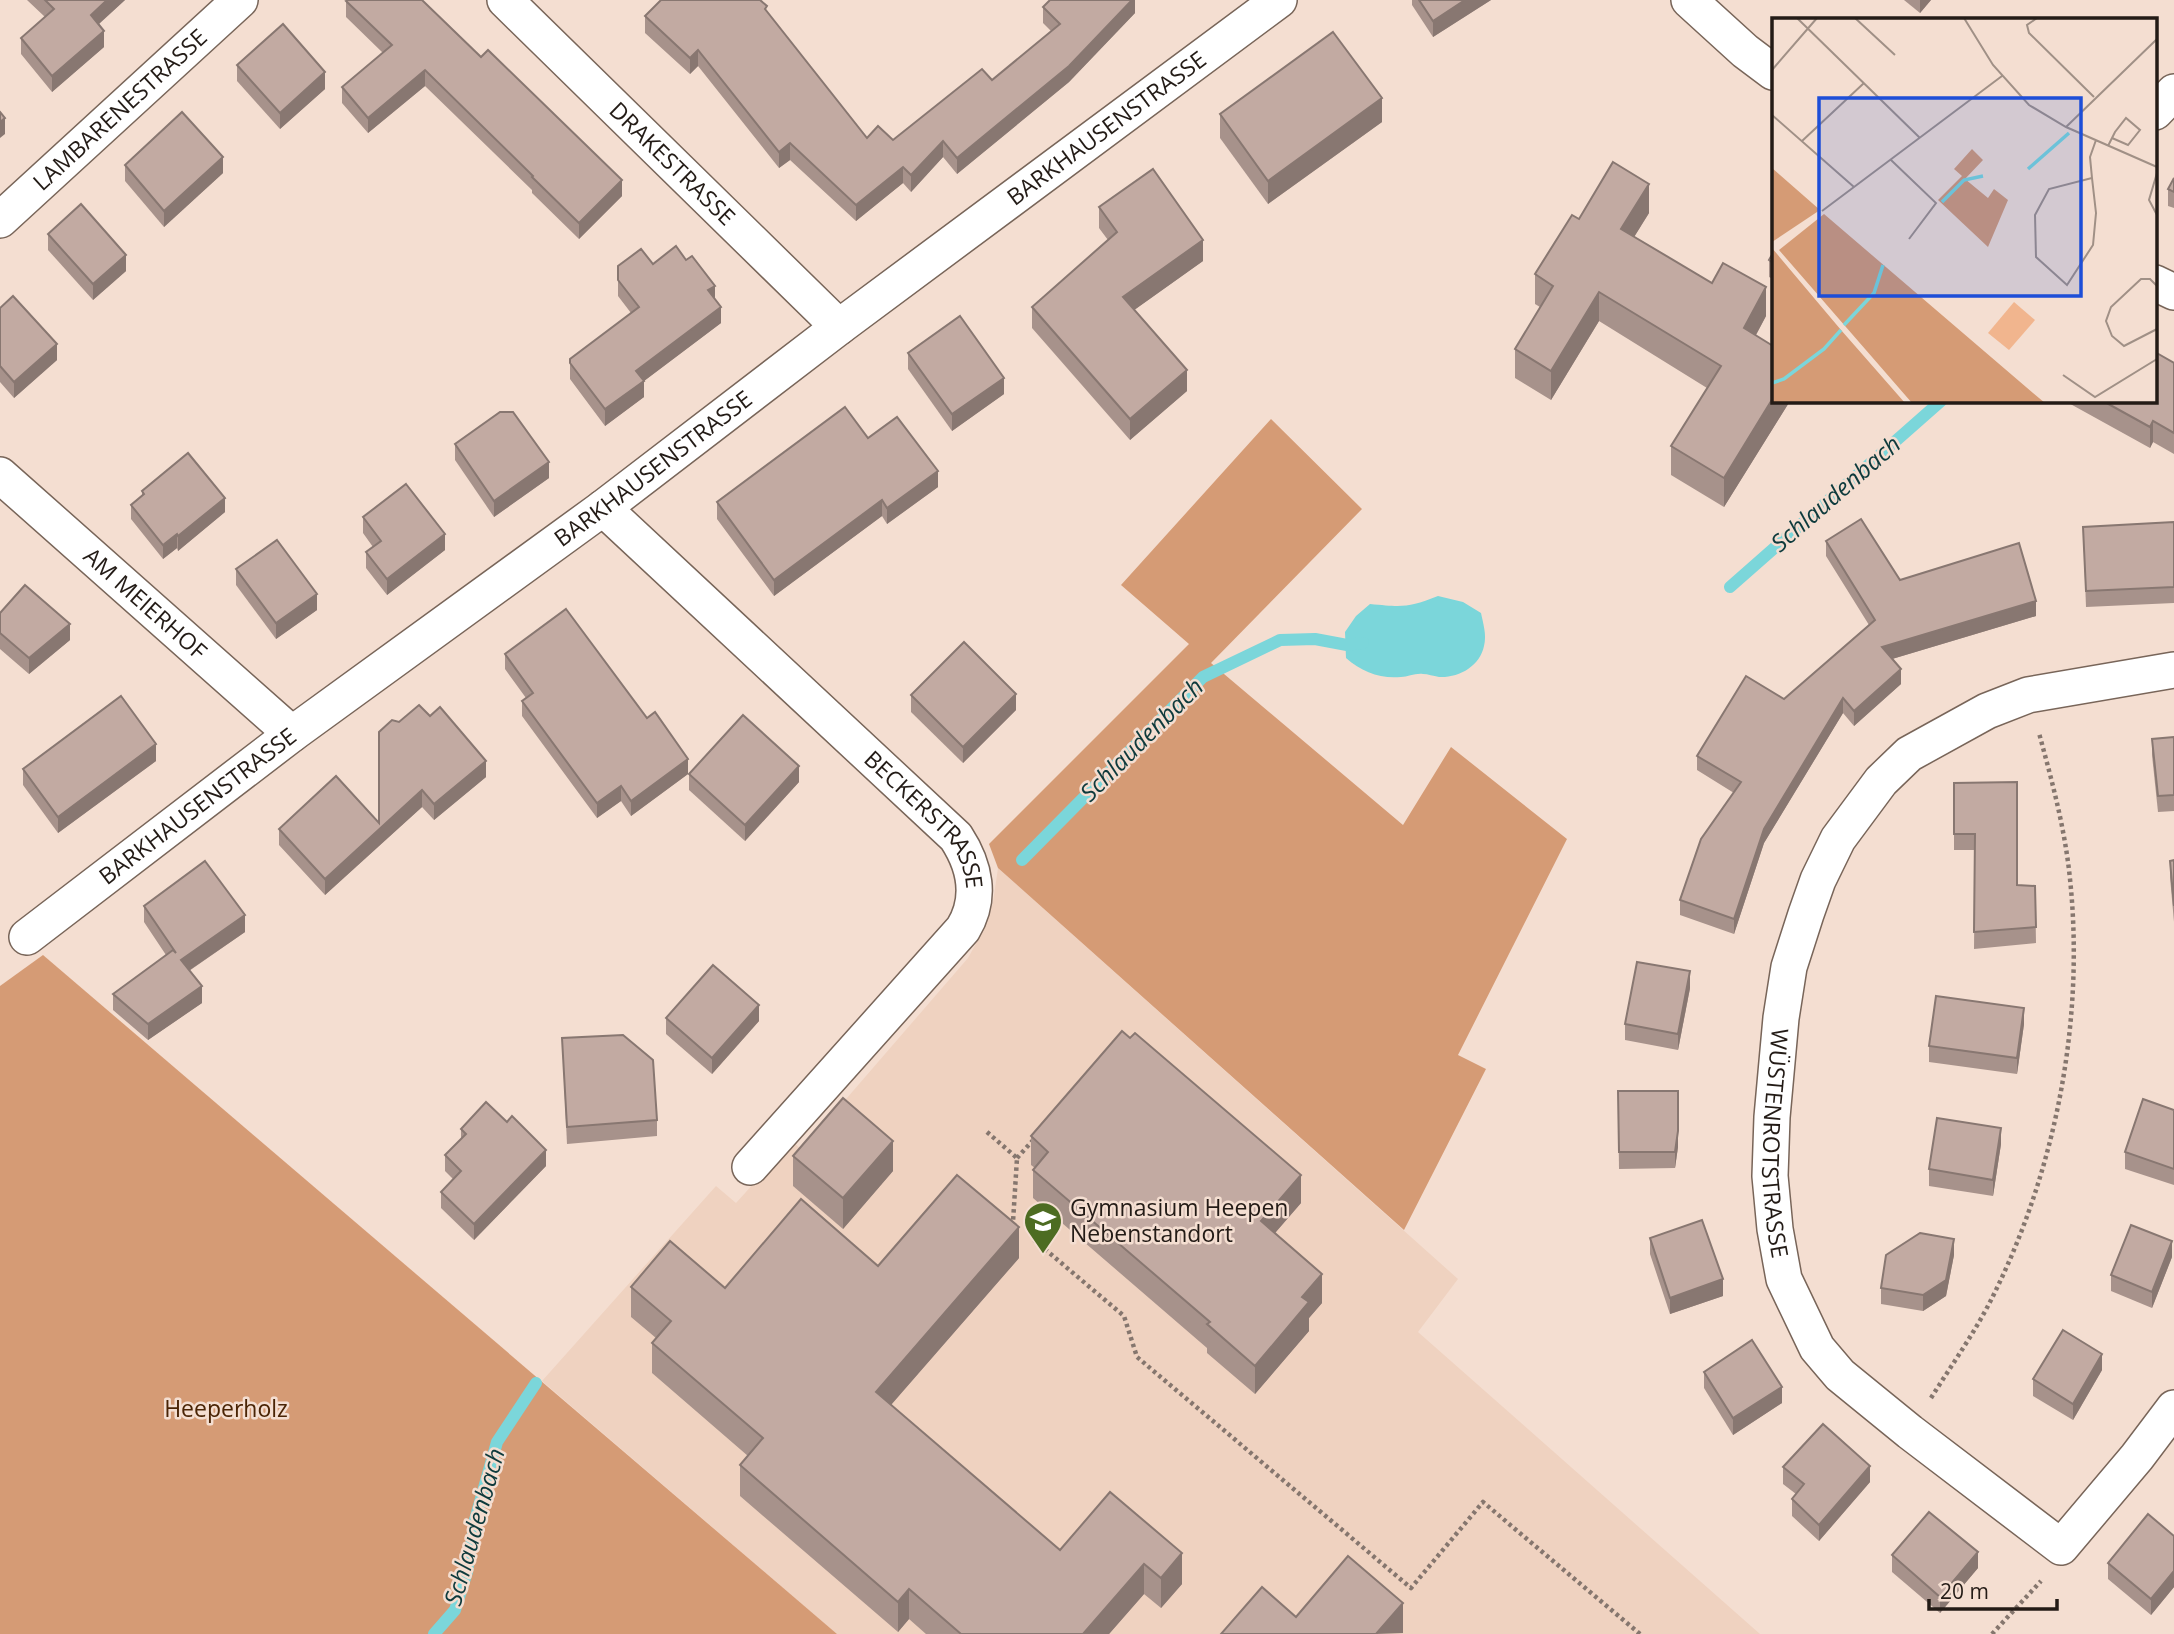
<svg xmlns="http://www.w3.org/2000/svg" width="2174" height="1634" viewBox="0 0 2174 1634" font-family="'Open Sans',sans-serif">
<rect width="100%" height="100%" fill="#f4ded1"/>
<!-- built -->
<path fill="#efd2c0" d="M 998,868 L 1458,1279 L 1418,1332 L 1760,1634 L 837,1634 L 542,1381 L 716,1186 L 736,1203 L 792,1141 L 802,1150 L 968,958 L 984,929 L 993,902 Z"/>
<!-- forest -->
<g fill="#d59b75">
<path d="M 1271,419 L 1362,509 L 1211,663 L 1403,825 L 1451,747 L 1567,839 L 1458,1055 L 1486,1069 L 1404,1230 L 998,868 L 989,844 L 1189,644 L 1121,585 Z"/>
<path d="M 43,955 L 837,1634 L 0,1634 L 0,986 Z"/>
</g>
<!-- water -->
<path fill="#7bd6da" d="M 1438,596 L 1463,602 L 1481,613 C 1483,623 1487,635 1484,646 C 1480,666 1459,678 1439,677 C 1433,676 1428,674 1423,674 C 1415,673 1408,677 1401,677 C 1380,679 1362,672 1346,658 L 1345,632 L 1356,616 L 1370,604 C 1402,607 1408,608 1438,596 Z"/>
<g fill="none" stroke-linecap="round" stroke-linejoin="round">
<!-- stream -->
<g stroke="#7bd6da" stroke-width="12">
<path d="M 1730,587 L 1941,401"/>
<path d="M 1022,860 L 1203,677 L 1280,640 L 1315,639 L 1347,645 L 1363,643"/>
<path d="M 434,1634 L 455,1610 L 467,1572 L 475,1520 L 497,1442 L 536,1383"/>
</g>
<defs>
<g id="minor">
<path id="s1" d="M 505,0 L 839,327"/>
<path d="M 1689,0 L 1745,51 L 1773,72"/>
<path d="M 2155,112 L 2174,92"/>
<path id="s2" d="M 0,220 L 240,0"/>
<path d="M 2155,283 L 2174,292"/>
<path id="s3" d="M 0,475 L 292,734"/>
<path id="s4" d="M 603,508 L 956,837 C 975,866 982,898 963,929 L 750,1167"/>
<path id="s5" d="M 2174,670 L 2028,695 L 1987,711 L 1909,754 L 1881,781 L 1838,839 L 1818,880 L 1806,914 L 1789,967 L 1781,1018 L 1772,1117 L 1770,1176 L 1775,1229 L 1784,1279 L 1817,1348 L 1840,1375 L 1910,1432 L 2061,1547 L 2137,1457 L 2174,1408"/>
<path id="s6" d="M 27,937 L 292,734 L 603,508 L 839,327 L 1279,0"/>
</g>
</defs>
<!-- minor casing -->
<use href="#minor" stroke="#786559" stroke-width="38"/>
<!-- path -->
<g stroke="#85766e" stroke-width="4.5" stroke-dasharray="3.5 3.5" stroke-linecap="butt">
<path d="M 987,1132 L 1017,1158 L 1013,1222"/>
<path d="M 1017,1158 L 1035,1138"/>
<path d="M 1034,1240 L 1124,1316 L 1137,1357 L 1411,1588 L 1483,1502 L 1640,1634"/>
<path d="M 1931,1398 C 1951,1366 1973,1335 1990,1302 C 2055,1174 2085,1022 2070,879 C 2065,829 2052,781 2039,733"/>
<path d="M 1992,1634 L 2041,1581"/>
</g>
<!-- minor -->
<use href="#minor" stroke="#fff" stroke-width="35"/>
</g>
<!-- wall -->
<g fill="#a7928b">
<path d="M 27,0 L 125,0 L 99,24 L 104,47 L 52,92 L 21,54 L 21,38 L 45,17 Z"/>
<path d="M 1135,0 L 1135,13 L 1069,82 L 957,174 L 943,157 L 911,192 L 903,183 L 856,221 L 790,160 L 779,168 L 698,66 L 690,74 L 645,33 L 645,16 L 767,12 L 867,138 L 893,140 L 992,80 L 1051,31 L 1043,23 L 1043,7 Z"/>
<path d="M 1412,0 L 1491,0 L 1433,37 L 1412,5 Z"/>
<path d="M 1904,0 L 1931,0 L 1920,13 Z"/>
<path d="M 346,1 L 622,196 L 579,239 L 532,193 L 532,190 L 425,86 L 368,133 L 342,103 L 342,87 L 383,53 L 346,17 Z"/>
<path d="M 237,65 L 325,89 L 280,129 L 237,81 Z"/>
<path d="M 1220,114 L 1382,122 L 1268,204 L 1220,138 Z"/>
<path d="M 125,165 L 223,173 L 164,227 L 125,181 Z"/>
<path d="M 2174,178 L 2174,208 L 2168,206 L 2168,189 Z"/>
<path d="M 1099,207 L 1203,261 L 1134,310 L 1187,391 L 1130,440 L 1032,328 L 1032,307 L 1108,240 L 1099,228 Z"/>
<path d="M 1649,213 L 1634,237 L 1766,316 L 1756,335 L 1773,401 L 1790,401 L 1724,507 L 1671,475 L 1671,446 L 1707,388 L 1599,321 L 1551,400 L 1515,378 L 1515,349 L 1540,307 L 1535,304 L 1535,274 L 1579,219 Z"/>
<path d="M 48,234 L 126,271 L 93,300 L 48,250 Z"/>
<path d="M 1773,253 L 1773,279 L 1769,277 L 1769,260 Z"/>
<path d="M 653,264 L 715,299 L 721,323 L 644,381 L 644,397 L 605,426 L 570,379 L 570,359 L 631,313 L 618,296 L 618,266 Z"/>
<path d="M 0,308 L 57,360 L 14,398 L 0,382 Z"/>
<path d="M 908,353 L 1004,394 L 952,431 L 908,369 Z"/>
<path d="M 2174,363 L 2174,454 L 2153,442 L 2150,448 L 2065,401 L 2155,401 Z"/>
<path d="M 868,438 L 938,487 L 887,524 L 882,516 L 774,596 L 717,519 L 717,502 Z"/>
<path d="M 455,444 L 549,478 L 494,517 L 455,460 Z"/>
<path d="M 142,491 L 225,512 L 178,551 L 177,548 L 163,559 L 131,519 L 131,505 L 142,496 Z"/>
<path d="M 363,517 L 445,550 L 387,595 L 366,568 L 366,552 L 373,547 L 363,533 Z"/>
<path d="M 2174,522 L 2174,603 L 2086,607 L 2083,527 Z"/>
<path d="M 1826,541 L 1900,580 L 2036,616 L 1892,659 L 1901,684 L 1854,726 L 1843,713 L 1764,843 L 1734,934 L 1680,915 L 1680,900 L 1734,793 L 1697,770 L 1697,756 L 1784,699 L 1869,625 L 1826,556 Z"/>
<path d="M 236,569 L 317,610 L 276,639 L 236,585 Z"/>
<path d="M 0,613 L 70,640 L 29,674 L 0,649 Z"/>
<path d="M 505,654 L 688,774 L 631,816 L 621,801 L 597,818 L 522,716 L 522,701 L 526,698 L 505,669 Z"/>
<path d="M 911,695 L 1016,710 L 963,763 L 911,712 Z"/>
<path d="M 379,732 L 486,777 L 434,820 L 422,807 L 325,895 L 279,845 L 279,829 L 379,823 Z"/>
<path d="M 2174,737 L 2174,811 L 2158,812 L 2152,755 L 2152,739 Z"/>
<path d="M 156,761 L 58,833 L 23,785 L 23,769 Z"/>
<path d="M 689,774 L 799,782 L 745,841 L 689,790 Z"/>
<path d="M 1954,783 L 2017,885 L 2035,886 L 2036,943 L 1974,949 L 1975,850 L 1954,850 Z"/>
<path d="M 2174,860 L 2174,922 L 2170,877 L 2170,861 Z"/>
<path d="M 144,906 L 245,932 L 189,971 L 202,1003 L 148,1040 L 113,1010 L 113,994 L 166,955 L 144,922 Z"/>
<path d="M 1690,988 L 1678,1050 L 1625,1040 L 1625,1024 Z"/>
<path d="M 666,1018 L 759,1021 L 712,1074 L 666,1034 Z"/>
<path d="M 2024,1024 L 2017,1074 L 1929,1062 L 1929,1046 Z"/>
<path d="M 562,1038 L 657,1120 L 657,1136 L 567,1144 Z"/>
<path d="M 1618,1091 L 1678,1147 L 1675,1168 L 1619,1169 Z"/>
<path d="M 2174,1110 L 2174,1185 L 2125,1169 L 2125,1152 Z"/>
<path d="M 461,1129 L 546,1166 L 474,1240 L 441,1208 L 441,1192 L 453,1179 L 445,1171 L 445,1155 L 461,1139 Z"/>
<path d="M 1031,1136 L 1301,1203 L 1275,1233 L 1322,1303 L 1309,1318 L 1309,1331 L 1255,1394 L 1207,1353 L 1207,1348 L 1033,1198 L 1033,1170 L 1035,1168 L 1031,1165 Z"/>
<path d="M 2001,1144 L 1993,1196 L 1929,1186 L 1929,1169 Z"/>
<path d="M 793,1156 L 893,1171 L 843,1229 L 793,1186 Z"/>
<path d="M 1650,1238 L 1723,1296 L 1670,1314 L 1650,1254 Z"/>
<path d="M 1954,1255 L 1946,1296 L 1923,1311 L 1881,1304 L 1881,1288 Z"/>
<path d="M 2172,1257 L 2152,1308 L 2111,1291 L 2111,1275 Z"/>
<path d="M 1019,1258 L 891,1405 L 1060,1550 L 1110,1492 L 1182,1584 L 1161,1608 L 1144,1594 L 1109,1634 L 926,1634 L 909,1619 L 898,1632 L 740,1496 L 740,1465 L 748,1456 L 652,1373 L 652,1343 L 656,1338 L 631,1317 L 631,1287 L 725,1288 L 878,1266 Z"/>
<path d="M 2102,1370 L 2073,1420 L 2033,1396 L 2033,1379 Z"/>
<path d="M 1704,1372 L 1782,1403 L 1733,1435 L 1704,1388 Z"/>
<path d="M 1783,1467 L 1870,1482 L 1819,1541 L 1792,1516 L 1792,1499 L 1796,1494 L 1783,1484 Z"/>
<path d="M 2174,1536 L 2174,1587 L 2151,1615 L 2108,1579 L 2108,1563 Z"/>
<path d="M 1892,1555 L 1978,1568 L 1940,1613 L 1892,1572 Z"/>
</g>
<!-- shaded-wall -->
<g fill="#887771">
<path d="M 107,0 L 125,0 L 91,31 L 91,15 Z"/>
<path d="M 1132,0 L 1135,0 L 1135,13 L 1069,82 L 957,174 L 957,158 Z"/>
<path d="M 1465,0 L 1491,0 L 1433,37 L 1433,21 Z"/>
<path d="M 1920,0 L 1931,0 L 1920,13 Z"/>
<path d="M 104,31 L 104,47 L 52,92 L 52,76 Z"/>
<path d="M 698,50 L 698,66 L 690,74 L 690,58 Z"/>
<path d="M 425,70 L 425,86 L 368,133 L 368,118 Z"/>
<path d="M 325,72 L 325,89 L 280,129 L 280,113 Z"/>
<path d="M 1382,98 L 1382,122 L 1268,204 L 1268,181 Z"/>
<path d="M 5,118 L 5,134 L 0,138 L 0,122 Z"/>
<path d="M 943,141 L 943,157 L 911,192 L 911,175 Z"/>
<path d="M 790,143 L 790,160 L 779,168 L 779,152 Z"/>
<path d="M 223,157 L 223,173 L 164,227 L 164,211 Z"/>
<path d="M 903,167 L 903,183 L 856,221 L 856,205 Z"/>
<path d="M 622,180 L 622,196 L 579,239 L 579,223 Z"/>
<path d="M 1649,184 L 1649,213 L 1621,258 L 1621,229 Z"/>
<path d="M 1203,240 L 1203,261 L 1123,318 L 1123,297 Z"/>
<path d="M 126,255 L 126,271 L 93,300 L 93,284 Z"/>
<path d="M 715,286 L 715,302 L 708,290 Z"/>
<path d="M 1766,287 L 1766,316 L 1744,357 L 1744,328 Z"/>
<path d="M 1599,292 L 1599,321 L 1551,400 L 1551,371 Z"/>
<path d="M 721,307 L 721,323 L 644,381 L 644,397 L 605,426 L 605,409 L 636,371 Z"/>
<path d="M 57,344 L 57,360 L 14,398 L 14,382 Z"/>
<path d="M 1187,370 L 1187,391 L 1130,440 L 1130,419 Z"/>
<path d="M 1004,378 L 1004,394 L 952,431 L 952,414 Z"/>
<path d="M 1773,398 L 1773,401 L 1790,401 L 1724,507 L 1724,478 Z"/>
<path d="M 2153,421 L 2153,442 L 2150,448 L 2150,427 Z"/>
<path d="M 549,462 L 549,478 L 494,517 L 494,501 Z"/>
<path d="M 938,471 L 938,487 L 887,524 L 887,508 Z"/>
<path d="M 225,498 L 225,512 L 178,551 L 178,536 Z"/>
<path d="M 882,500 L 882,516 L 774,596 L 774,580 Z"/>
<path d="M 177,534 L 177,548 L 163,559 L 163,545 Z"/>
<path d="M 445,534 L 445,550 L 387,595 L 387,579 Z"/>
<path d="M 317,594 L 317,610 L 276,639 L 276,623 Z"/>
<path d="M 2036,601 L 2036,616 L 1882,662 L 1882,647 Z"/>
<path d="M 70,624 L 70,640 L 29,674 L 29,658 Z"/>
<path d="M 1901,669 L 1901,684 L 1854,726 L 1854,711 Z"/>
<path d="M 1016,694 L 1016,710 L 963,763 L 963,747 Z"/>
<path d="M 1843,698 L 1843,713 L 1764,843 L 1734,934 L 1734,919 L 1764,829 Z"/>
<path d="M 156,744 L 156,761 L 58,833 L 58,817 Z"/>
<path d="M 688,759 L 688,774 L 631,816 L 631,801 Z"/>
<path d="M 486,761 L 486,777 L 434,820 L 434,804 Z"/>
<path d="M 799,766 L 799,782 L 745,841 L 745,825 Z"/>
<path d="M 621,786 L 621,801 L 597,818 L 597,803 Z"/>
<path d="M 422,790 L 422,807 L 325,895 L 325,879 Z"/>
<path d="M 245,915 L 245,932 L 181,976 L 181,960 Z"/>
<path d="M 1690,971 L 1690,988 L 1678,1050 L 1678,1034 Z"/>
<path d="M 202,986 L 202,1003 L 148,1040 L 148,1024 Z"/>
<path d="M 759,1005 L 759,1021 L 712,1074 L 712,1058 Z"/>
<path d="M 2024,1008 L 2024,1024 L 2017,1074 L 2017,1058 Z"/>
<path d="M 2001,1128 L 2001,1144 L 1993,1196 L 1993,1180 Z"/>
<path d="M 1678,1131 L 1678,1147 L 1675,1168 L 1675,1152 Z"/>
<path d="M 893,1141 L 893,1171 L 843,1229 L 843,1198 Z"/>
<path d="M 546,1150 L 546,1166 L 474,1240 L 474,1224 Z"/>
<path d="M 1301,1175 L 1301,1203 L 1261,1249 L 1261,1221 Z"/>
<path d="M 1019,1227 L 1019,1258 L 876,1422 L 876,1392 Z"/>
<path d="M 1954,1239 L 1954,1255 L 1946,1296 L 1923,1311 L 1923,1295 Z"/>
<path d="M 2172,1241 L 2172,1257 L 2152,1308 L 2152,1292 Z"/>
<path d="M 1322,1274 L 1322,1303 L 1309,1318 L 1309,1331 L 1255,1394 L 1255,1366 L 1302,1297 Z"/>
<path d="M 1723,1279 L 1723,1296 L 1670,1314 L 1670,1298 Z"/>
<path d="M 2102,1354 L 2102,1370 L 2073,1420 L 2073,1404 Z"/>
<path d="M 1782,1387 L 1782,1403 L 1733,1435 L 1733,1418 Z"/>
<path d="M 1870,1466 L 1870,1482 L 1819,1541 L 1819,1525 Z"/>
<path d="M 1978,1552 L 1978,1568 L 1940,1613 L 1940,1597 Z"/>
<path d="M 1182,1553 L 1182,1584 L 1161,1608 L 1161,1578 Z"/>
<path d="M 1144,1564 L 1144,1594 L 1109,1634 L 1083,1634 Z"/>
<path d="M 2174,1571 L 2174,1587 L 2151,1615 L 2151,1599 Z"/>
<path d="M 909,1589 L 909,1619 L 898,1632 L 898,1602 Z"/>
<path d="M 1403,1603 L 1403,1633 L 1376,1634 Z"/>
</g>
<!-- building -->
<g fill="#c2aaa2" stroke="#887771" stroke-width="2">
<path d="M 45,0 L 107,0 L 91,15 L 104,31 L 52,76 L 21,38 L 54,9 Z"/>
<path d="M 348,0 L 422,0 L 481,57 L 488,50 L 622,180 L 579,223 L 532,177 L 533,176 L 425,70 L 368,118 L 342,87 L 392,45 L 346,1 Z"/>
<path d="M 661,0 L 760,0 L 767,6 L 765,9 L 867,138 L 878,126 L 893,140 L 982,69 L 992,80 L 1060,24 L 1043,7 L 1050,0 L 1132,0 L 1069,66 L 957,158 L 943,141 L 911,175 L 903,167 L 856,205 L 790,143 L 779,152 L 698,50 L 690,58 L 645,16 Z"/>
<path d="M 1419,0 L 1465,0 L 1433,21 Z"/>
<path d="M 283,24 L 325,72 L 280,113 L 237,65 Z"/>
<path d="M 1333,32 L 1382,98 L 1268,181 L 1220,114 Z"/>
<path d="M 0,112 L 5,118 L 0,122 Z"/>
<path d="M 182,112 L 223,157 L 164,211 L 125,165 Z"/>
<path d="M 1613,162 L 1649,184 L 1621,229 L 1712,283 L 1723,263 L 1766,287 L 1744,328 L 1773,346 L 1773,398 L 1724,478 L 1671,446 L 1721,366 L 1599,292 L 1551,371 L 1515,349 L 1553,286 L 1535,274 L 1572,215 L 1579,219 Z"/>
<path d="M 1153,169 L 1203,240 L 1123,297 L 1187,370 L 1130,419 L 1032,307 L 1117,232 L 1099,207 Z"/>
<path d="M 2174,178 L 2174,192 L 2168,189 Z"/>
<path d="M 81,204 L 126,255 L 93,284 L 48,234 Z"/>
<path d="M 676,246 L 686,260 L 692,256 L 715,286 L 708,290 L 721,307 L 636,371 L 644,381 L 605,409 L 570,363 L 570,359 L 639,307 L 618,280 L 618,266 L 641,249 L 653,264 Z"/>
<path d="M 1773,253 L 1773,263 L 1769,260 Z"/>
<path d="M 13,296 L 57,344 L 14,382 L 0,366 L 0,308 Z"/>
<path d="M 960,316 L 1004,378 L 952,414 L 908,353 Z"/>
<path d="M 2155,352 L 2174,363 L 2174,433 L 2153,421 L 2150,427 L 2103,401 L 2155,401 Z"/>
<path d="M 845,407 L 868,438 L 897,417 L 938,471 L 887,508 L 882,500 L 774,580 L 717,502 Z"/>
<path d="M 500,412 L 513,412 L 549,462 L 494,501 L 455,444 Z"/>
<path d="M 188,453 L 225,498 L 178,536 L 177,534 L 163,545 L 131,505 L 144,494 L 142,491 Z"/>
<path d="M 406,484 L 445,534 L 387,579 L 366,552 L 381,541 L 363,517 Z"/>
<path d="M 1861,519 L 1900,580 L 2019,543 L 2036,601 L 1882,647 L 1901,669 L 1854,711 L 1843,698 L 1764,829 L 1734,919 L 1680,900 L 1701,839 L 1741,782 L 1697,756 L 1746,676 L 1784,699 L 1875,620 L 1826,541 Z"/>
<path d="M 2174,522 L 2174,587 L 2086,591 L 2083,527 Z"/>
<path d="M 277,540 L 317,594 L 276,623 L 236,569 Z"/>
<path d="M 25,585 L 70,624 L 29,658 L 0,633 L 0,613 Z"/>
<path d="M 566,609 L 647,718 L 655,712 L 688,759 L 631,801 L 621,786 L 597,803 L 522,701 L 533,693 L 505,654 Z"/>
<path d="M 964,642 L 1016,694 L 963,747 L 911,695 Z"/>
<path d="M 121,696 L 156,744 L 58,817 L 23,769 Z"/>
<path d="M 419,705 L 430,716 L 440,707 L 486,761 L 434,804 L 422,790 L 325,879 L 279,829 L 336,776 L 379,823 L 379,732 L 392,720 L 399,722 Z"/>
<path d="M 743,715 L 799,766 L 745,825 L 689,774 Z"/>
<path d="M 2174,737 L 2174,795 L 2158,796 L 2152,739 Z"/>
<path d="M 2017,782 L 2017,885 L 2035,886 L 2036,927 L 1974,932 L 1975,834 L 1954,834 L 1954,783 Z"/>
<path d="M 2174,860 L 2174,906 L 2170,861 Z"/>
<path d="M 205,861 L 245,915 L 181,960 L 202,986 L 148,1024 L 113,994 L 173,950 L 176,953 L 144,906 Z"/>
<path d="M 1637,962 L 1690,971 L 1678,1034 L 1625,1024 Z"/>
<path d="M 713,965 L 759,1005 L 712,1058 L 666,1018 Z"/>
<path d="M 1936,996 L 2024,1008 L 2017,1058 L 1929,1046 Z"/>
<path d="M 1122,1031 L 1130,1038 L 1135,1033 L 1301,1175 L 1261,1221 L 1322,1274 L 1302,1297 L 1309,1302 L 1255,1366 L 1207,1324 L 1210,1322 L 1033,1170 L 1048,1152 L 1031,1136 Z"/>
<path d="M 623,1035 L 653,1060 L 657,1120 L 567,1127 L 562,1038 Z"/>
<path d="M 1618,1091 L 1678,1091 L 1678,1131 L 1675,1152 L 1619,1152 Z"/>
<path d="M 843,1098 L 893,1141 L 843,1198 L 793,1156 Z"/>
<path d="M 2143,1099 L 2174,1110 L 2174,1169 L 2125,1152 Z"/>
<path d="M 486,1102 L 507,1122 L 512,1116 L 546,1150 L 474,1224 L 441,1192 L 461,1171 L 445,1155 L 466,1134 L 461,1129 Z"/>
<path d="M 1937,1118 L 2001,1128 L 1993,1180 L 1929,1169 Z"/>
<path d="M 957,1175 L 1019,1227 L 876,1392 L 1060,1550 L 1110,1492 L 1182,1553 L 1161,1578 L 1144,1564 L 1083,1634 L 961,1634 L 909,1589 L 898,1602 L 740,1465 L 763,1438 L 652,1343 L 671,1321 L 631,1287 L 670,1241 L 725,1288 L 801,1199 L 878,1266 Z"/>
<path d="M 1702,1220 L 1723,1279 L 1670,1298 L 1650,1238 Z"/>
<path d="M 2131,1225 L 2172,1241 L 2152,1292 L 2111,1275 Z"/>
<path d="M 1920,1233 L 1954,1239 L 1946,1280 L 1923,1295 L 1881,1288 L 1886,1255 Z"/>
<path d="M 2063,1330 L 2102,1354 L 2073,1404 L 2033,1379 Z"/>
<path d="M 1752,1340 L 1782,1387 L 1733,1418 L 1704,1372 Z"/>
<path d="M 1823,1424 L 1870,1466 L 1819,1525 L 1792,1499 L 1804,1484 L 1783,1467 Z"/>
<path d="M 1929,1512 L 1978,1552 L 1940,1597 L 1892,1555 Z"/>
<path d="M 2148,1514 L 2174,1536 L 2174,1571 L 2151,1599 L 2108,1563 Z"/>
<path d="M 1348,1556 L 1403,1603 L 1376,1634 L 1221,1634 L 1262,1587 L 1296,1617 Z"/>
</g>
<!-- icons -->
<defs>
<symbol id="school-pin" viewBox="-11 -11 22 30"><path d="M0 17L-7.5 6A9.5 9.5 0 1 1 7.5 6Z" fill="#4d6c22" stroke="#f4ded1"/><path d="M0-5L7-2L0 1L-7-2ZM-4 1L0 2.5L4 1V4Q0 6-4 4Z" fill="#fff"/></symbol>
</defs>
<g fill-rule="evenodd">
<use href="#school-pin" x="1021" y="1199" width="44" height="60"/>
</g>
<g text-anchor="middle" stroke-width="5" stroke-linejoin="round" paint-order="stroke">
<!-- street labels -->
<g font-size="23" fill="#231b16" stroke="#f4ded1">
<text dy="8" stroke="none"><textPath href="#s2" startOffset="163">LAMBARENESTRASSE</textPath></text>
<text dy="8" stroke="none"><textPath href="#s6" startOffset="1349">BARKHAUSENSTRASSE</textPath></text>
<text dy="8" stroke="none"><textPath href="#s1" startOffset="234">DRAKESTRASSE</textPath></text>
<text dy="8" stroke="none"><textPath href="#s6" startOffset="782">BARKHAUSENSTRASSE</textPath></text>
<text dy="8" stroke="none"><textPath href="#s3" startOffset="194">AM MEIERHOF</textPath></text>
<text dy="8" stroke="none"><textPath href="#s6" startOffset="215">BARKHAUSENSTRASSE</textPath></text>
<text dy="8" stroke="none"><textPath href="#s4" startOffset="450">BECKERSTRASSE</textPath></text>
<text dy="8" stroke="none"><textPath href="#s5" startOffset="707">WÜSTENROTSTRASSE</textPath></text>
</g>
<!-- poi labels -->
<g font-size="23" fill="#231b16" stroke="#f4ded1" text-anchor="start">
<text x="1070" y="1216">Gymnasium Heepen<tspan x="1070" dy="26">Nebenstandort</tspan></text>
</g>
<!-- park labels -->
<g font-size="23" fill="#4a2405" stroke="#f4ded1">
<text x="226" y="1417">Heeperholz</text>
</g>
<!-- water labels -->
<g font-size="24" font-style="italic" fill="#0d3a3c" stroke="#f4ded1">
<text transform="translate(1836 494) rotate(-41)" y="8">Schlaudenbach</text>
<text transform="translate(1142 740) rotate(-45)" y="8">Schlaudenbach</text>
<text transform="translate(475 1527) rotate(-74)" y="8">Schlaudenbach</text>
</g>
</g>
<!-- overview -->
<g transform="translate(1772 18)">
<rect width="385" height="385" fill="#f4ded1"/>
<path d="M 242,284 L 263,302 L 237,332 L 216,315 Z" fill="#f1b58e"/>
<path d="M 200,131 L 211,142 L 193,161 L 216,180 L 222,171 L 236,182 L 216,229 L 166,182 L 190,158 L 182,151 ZM 0,150 L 48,192 L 0,224 ZM 52,196 L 261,375 L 273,385 L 140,385 L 7,232 ZM 0,230 L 69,312 L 133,385 L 0,385 Z" fill="#d59b75"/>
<path fill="none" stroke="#7bd6da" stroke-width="3.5" d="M 256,151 L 297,115M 170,184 L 192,162 L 211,158M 72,307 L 102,275 L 111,247M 0,365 L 12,361 L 52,331 L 69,312"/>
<path fill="none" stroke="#a09086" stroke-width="2" d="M 25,0 L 148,120M 83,0 L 123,37M 192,0 L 221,47 L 257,87 L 294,109 L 385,149M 265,0 L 255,7 L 257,15 L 322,79M 0,52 L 45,0M 0,97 L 82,169M 294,109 L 385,21M 30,123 L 92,65M 336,128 L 343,114 L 354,100 L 368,112 L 356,127 L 340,120M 119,142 L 164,185 L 137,221M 385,155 L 377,182 L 385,197M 320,160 L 324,195 L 321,227 L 295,267 L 264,239 L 263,197 L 277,171 L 320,160 L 318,139 L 324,122M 50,193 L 230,58M 385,268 L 378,261 L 369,261 L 339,289 L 334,303 L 340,318 L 352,328 L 385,311M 291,357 L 323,379 L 385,341"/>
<path fill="#1d4ed8" fill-opacity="0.15" stroke="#1d4ed8" stroke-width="3.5" d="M 47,80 L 309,80 L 309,278 L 47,278 Z"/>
<rect width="385" height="385" fill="none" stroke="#231b16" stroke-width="3.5"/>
</g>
<!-- scale -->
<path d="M1929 1599v10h128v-10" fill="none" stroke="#231b16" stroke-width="3.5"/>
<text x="1940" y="1599" font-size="21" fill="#231b16" stroke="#f4ded1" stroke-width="5" paint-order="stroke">20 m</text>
</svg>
